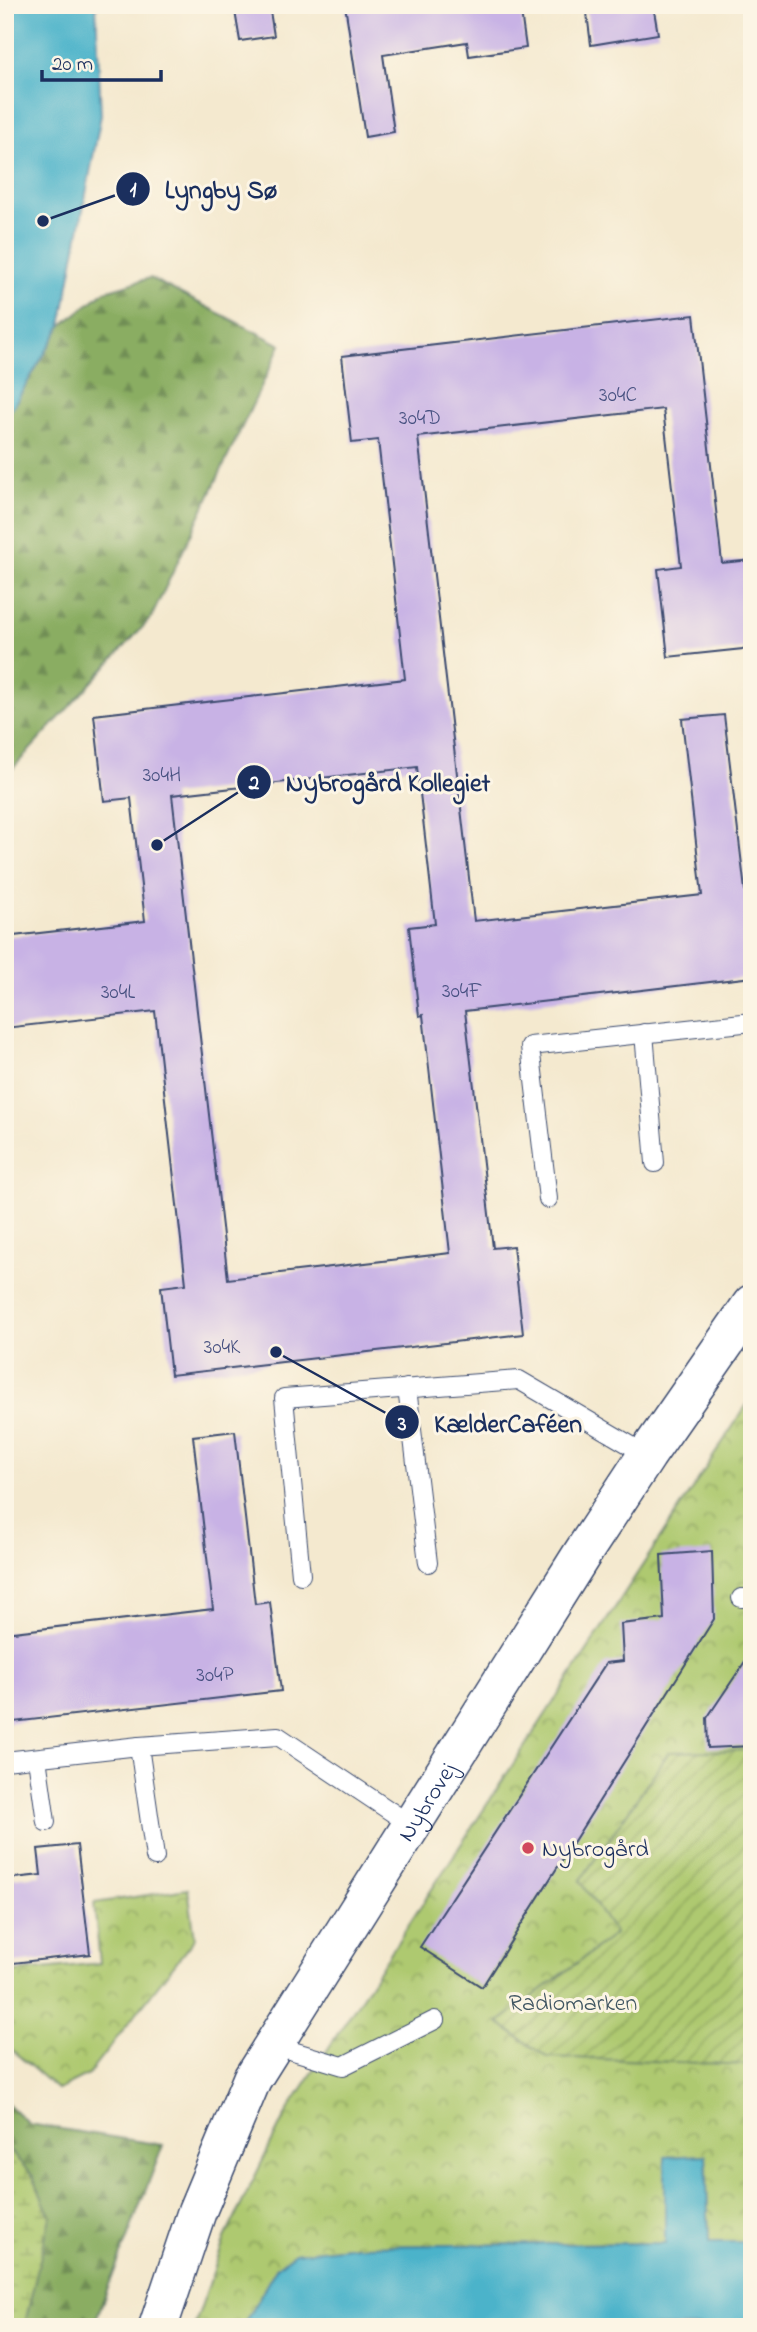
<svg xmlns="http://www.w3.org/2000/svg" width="757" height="2332" viewBox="0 0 757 2332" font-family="'Indie Flower',sans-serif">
<defs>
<pattern id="forest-firs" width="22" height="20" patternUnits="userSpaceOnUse" patternTransform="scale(1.75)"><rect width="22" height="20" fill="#8aad62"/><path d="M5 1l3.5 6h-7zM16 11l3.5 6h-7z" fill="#708d54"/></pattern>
<pattern id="wetland-marsh" width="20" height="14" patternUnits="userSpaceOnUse" patternTransform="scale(1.75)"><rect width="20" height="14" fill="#aec96f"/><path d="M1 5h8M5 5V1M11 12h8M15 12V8" fill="none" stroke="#8da45e"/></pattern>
<pattern id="park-crowns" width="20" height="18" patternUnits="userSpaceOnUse" patternTransform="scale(1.75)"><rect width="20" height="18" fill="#aec96f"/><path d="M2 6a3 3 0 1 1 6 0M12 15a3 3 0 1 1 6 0" fill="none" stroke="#8da45e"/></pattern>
<pattern id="garden-furrows" width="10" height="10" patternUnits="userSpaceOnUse" patternTransform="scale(1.75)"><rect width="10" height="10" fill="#aec96f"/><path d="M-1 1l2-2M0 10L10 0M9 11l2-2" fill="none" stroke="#8da45e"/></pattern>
</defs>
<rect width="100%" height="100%" fill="#fcf5e5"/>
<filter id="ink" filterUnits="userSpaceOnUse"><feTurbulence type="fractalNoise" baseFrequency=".0143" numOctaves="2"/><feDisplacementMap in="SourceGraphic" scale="14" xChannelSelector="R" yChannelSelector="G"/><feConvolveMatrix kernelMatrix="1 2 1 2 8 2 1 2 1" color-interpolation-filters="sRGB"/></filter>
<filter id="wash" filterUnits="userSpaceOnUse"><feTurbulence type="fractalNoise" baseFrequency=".00686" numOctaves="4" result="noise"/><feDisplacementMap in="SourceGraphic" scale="28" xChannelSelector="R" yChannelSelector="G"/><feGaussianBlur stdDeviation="1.57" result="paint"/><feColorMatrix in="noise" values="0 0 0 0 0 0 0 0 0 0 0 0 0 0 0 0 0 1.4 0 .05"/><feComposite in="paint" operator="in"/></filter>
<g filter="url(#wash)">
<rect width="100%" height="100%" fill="#f4e9cf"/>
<!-- forest -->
<g fill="url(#forest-firs)" stroke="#526e60" stroke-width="2">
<path d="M 150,278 L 281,345 L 151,618 L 5,777 L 5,420 L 61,326 L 105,291 Z"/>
<path d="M 5,2101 L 29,2124 L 163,2145 L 93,2327 L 5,2327 Z"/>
</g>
<!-- wetland -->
<path fill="url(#wetland-marsh)" stroke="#647c66" stroke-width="2" d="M 5,2146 L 33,2176 L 50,2217 L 24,2327 L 5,2327 Z"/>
<!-- park -->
<g fill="url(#park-crowns)" stroke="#647c66" stroke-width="2">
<path d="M 752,1397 L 752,2242 L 709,2242 L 706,2155 L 665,2157 L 665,2243 L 357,2246 L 295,2253 L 277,2267 L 242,2327 L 194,2327 L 225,2238 L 285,2115 Z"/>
<path d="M 188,1889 L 195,1938 L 88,2075 L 58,2090 L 5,2044 L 5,1973 L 100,1963 L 94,1903 Z"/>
</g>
<!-- garden -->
<path fill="url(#garden-furrows)" stroke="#647c66" stroke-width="2" d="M 752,1750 L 752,2065 L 547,2057 L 498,2023 L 615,1934 L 580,1881 L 669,1752 Z"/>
<!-- water -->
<g fill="#4bb3ca" stroke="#337194" stroke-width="2">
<path d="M 5,5 L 96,5 L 101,115 L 61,326 L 5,420 Z"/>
<path d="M 706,2155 L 709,2242 L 752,2242 L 752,2327 L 242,2327 L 277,2267 L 295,2253 L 357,2246 L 665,2243 L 665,2157 Z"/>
</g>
<g id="blocks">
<!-- building -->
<g fill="#c8b2e5" fill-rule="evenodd">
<path d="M 234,5 L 269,5 L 274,36 L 240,41 Z"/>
<path d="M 345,5 L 520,5 L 526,48 L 469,56 L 467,42 L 383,55 L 394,132 L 365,137 Z"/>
<path d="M 586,5 L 653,5 L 658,34 L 591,45 Z"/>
<path d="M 694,315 L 722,563 L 752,560 L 752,648 L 668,657 L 658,569 L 681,566 L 663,409 L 418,437 L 474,921 L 702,895 L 682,719 L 724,715 L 745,890 L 752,889 L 752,977 L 465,1011 L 493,1248 L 513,1246 L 523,1334 L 171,1375 L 161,1287 L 186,1284 L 155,1011 L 5,1028 L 5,937 L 145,921 L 131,798 L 104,801 L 94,715 L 405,679 L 378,440 L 352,443 L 342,356 ZM 417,767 L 435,924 L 409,927 L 419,1016 L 423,1015 L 450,1253 L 228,1279 L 172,795 Z"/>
<path d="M 235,1431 L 255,1604 L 270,1602 L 281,1691 L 5,1723 L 5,1633 L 213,1609 L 193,1436 Z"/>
<path d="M 712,1551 L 714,1619 L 482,1987 L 420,1947 L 606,1663 L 623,1661 L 621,1624 L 664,1619 L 661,1555 Z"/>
<path d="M 752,1651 L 752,1746 L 708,1748 L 707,1718 Z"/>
<path d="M 77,1845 L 90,1954 L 5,1964 L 5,1879 L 41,1875 L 38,1849 Z"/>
</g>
</g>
</g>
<g filter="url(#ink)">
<use href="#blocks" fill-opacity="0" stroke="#3c4b6f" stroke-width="2"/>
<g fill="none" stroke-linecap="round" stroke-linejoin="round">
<defs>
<g id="service">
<path d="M 644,1033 L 655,1163"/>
<path d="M 548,1199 L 530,1046 L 752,1022"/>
<path d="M 407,1388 L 428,1563"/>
<path d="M 301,1575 L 284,1398 L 519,1380 L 647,1455"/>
<path d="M 741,1598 L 752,1598"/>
<path d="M 139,1746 L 155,1857"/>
<path d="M 37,1758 L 46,1822"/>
<path d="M 5,1761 L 139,1746 L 278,1736 L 411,1825"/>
<path d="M 273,2045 L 343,2066 L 435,2020"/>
</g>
<g id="tertiary">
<path id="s1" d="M 158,2327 L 197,2211 L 252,2079 L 582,1554 L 647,1455 L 752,1304"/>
</g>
</defs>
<!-- service casing -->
<use href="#service" stroke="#3c4b6f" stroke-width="20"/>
<!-- tertiary casing -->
<use href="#tertiary" stroke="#3c4b6f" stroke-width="41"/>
<!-- service -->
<use href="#service" stroke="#fff" stroke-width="18"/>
<!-- tertiary -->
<use href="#tertiary" stroke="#fff" stroke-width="38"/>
</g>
</g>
<!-- markers -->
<circle fill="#d1495b" stroke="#fcf5e5" stroke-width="2.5" cx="528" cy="1848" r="7"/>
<g text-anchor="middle" stroke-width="6" stroke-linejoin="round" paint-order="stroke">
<!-- number labels -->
<g font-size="21" fill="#465080">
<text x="618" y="401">304C</text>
<text x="420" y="424">304D</text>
<text x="162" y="781">304H</text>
<text x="462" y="997">304F</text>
<text x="118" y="998">304L</text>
<text x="222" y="1353">304K</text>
<text x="215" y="1681">304P</text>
</g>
<!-- street labels -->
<g font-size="24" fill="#1b2f5e" stroke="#fcf5e5">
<text dy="8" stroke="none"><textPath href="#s1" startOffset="593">Nybrovej</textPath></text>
</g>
<!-- poi labels -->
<g font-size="24" fill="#1b2f5e" stroke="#fcf5e5" text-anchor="start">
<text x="542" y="1856">Nybrogård</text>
</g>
<!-- park labels -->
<g font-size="24" fill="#405662" stroke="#fcf5e5">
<text x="573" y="2010">Radiomarken</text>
</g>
</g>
<!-- callouts -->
<path fill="none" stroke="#1b2f5e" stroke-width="2.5" d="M43 221L133 189M157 845L254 782M276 1352L402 1422"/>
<g fill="#1b2f5e" stroke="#fcf5e5" stroke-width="2.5">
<circle cx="43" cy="221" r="7"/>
<circle cx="157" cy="845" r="7"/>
<circle cx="276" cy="1352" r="7"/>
<circle cx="133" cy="189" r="18"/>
<circle cx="254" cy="782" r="18"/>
<circle cx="402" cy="1422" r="18"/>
</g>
<g font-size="21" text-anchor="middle" font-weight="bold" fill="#fff">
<text x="133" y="196">1</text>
<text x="254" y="789">2</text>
<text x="402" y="1430">3</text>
</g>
<g font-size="26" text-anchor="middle" font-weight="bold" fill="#1b2f5e" stroke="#fcf5e5" stroke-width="6" stroke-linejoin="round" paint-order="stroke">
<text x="221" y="198">Lyngby Sø</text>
<text x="388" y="791">Nybrogård Kollegiet</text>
<text x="508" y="1432">KælderCaféen</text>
</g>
<!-- margin -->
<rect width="757" height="2332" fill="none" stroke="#fcf5e5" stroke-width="28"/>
<!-- scale -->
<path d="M42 70v10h119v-10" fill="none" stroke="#1b2f5e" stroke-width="3.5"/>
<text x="52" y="70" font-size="21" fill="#1b2f5e" stroke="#fcf5e5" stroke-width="5" paint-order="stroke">20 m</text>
</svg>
